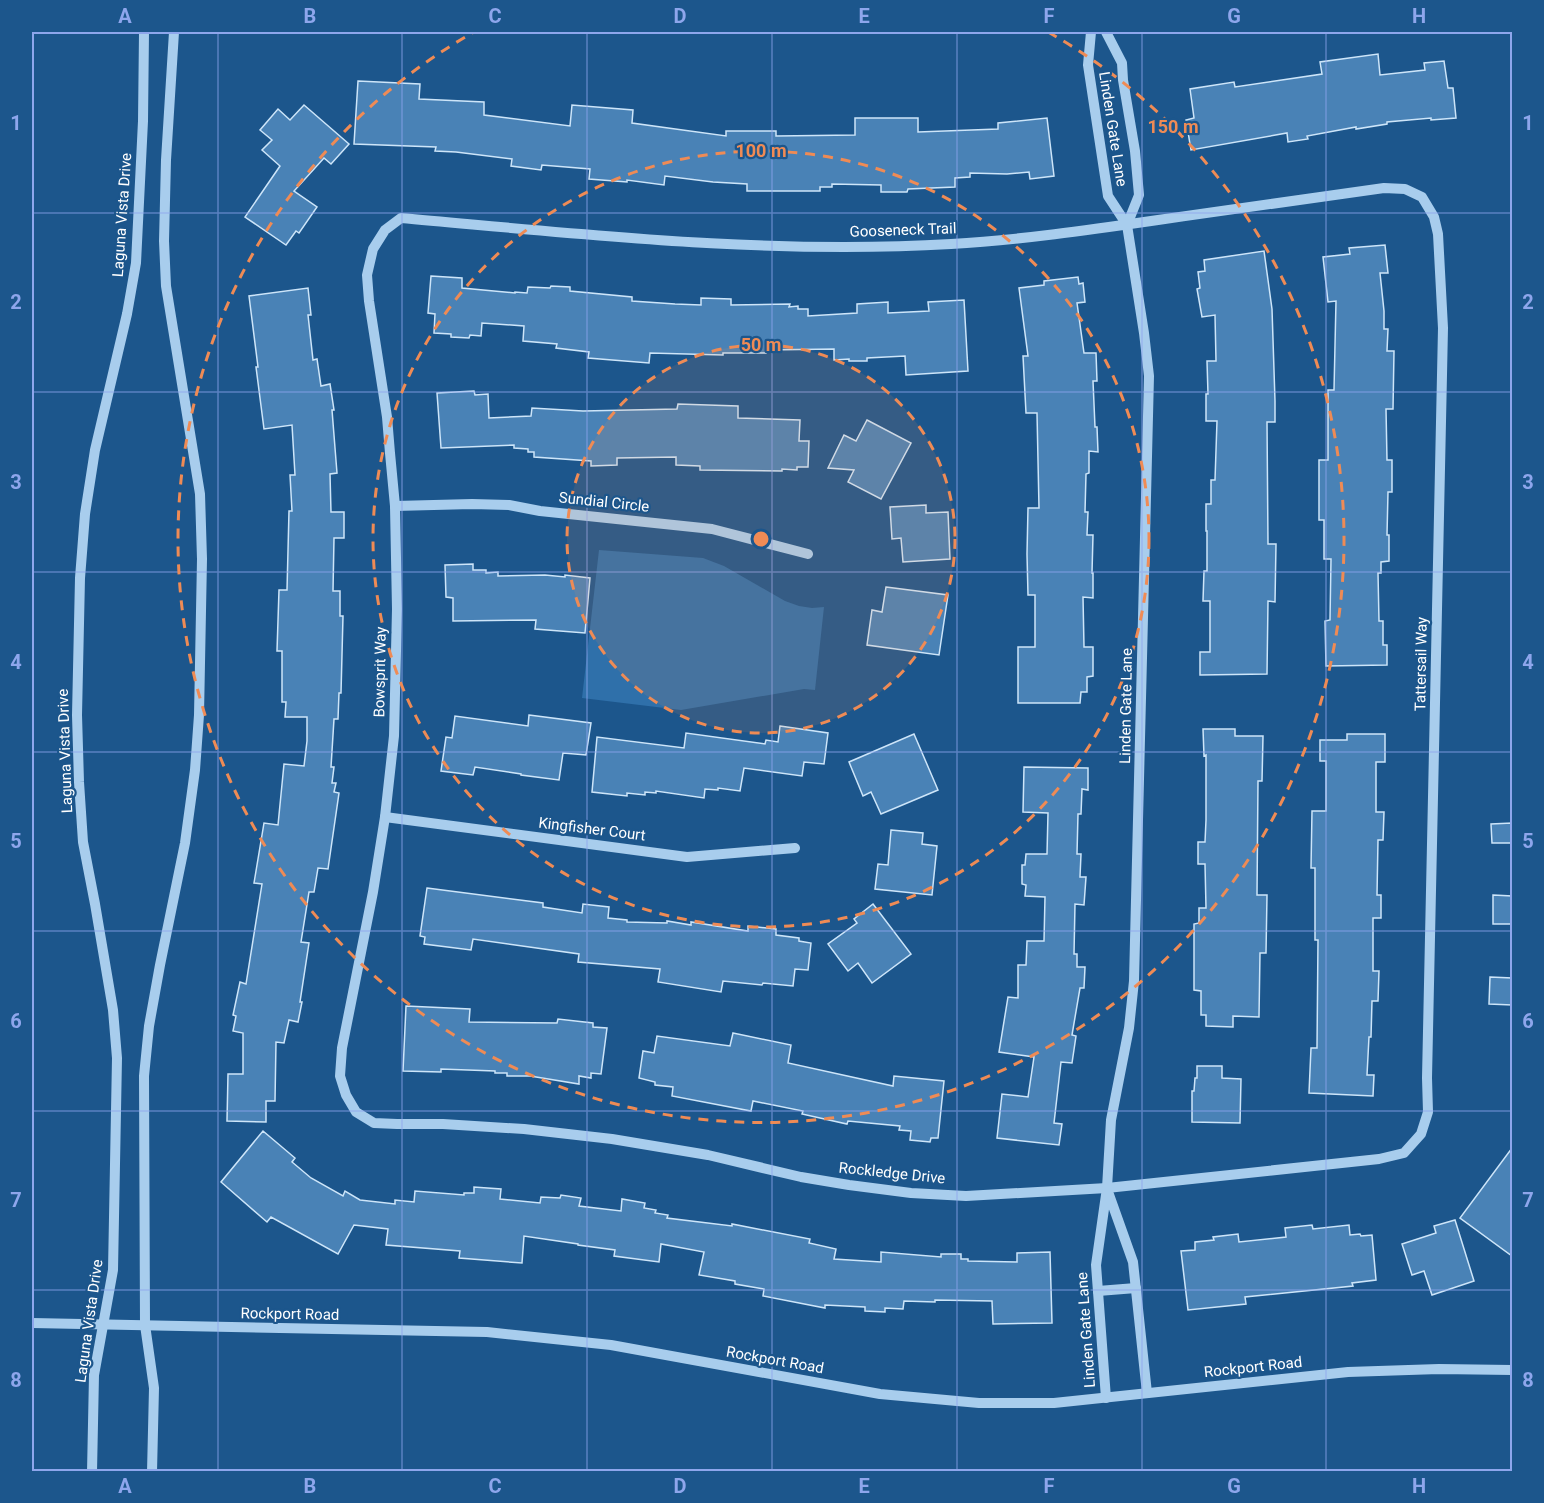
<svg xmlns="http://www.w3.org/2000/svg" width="1544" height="1503" viewBox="0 0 1544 1503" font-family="Roboto,sans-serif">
<rect width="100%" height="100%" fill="#1c568c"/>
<!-- green -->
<path fill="#2f70aa" d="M 599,550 L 703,558 L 724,566 L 785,601 L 799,606 L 812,608 L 824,607 L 815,690 L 804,689 L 681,710 L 582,698 Z"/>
<!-- building -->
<g fill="#4982b6" stroke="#cde5f9" stroke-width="1.5">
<path d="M 1378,54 L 1380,75 L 1425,70 L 1424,63 L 1444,61 L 1448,88 L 1453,88 L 1456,118 L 1431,120 L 1431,118 L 1387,122 L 1387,124 L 1356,129 L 1356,127 L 1307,136 L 1308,139 L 1288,142 L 1287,133 L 1191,150 L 1186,120 L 1194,118 L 1190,89 L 1234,82 L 1235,87 L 1322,74 L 1320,62 Z"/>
<path d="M 358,81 L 420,84 L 419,99 L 484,102 L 484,115 L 570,126 L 572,105 L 633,110 L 632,123 L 726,136 L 726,131 L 776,131 L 776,136 L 855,135 L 855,118 L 918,118 L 918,132 L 998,129 L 998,123 L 1047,118 L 1054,176 L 1030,179 L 1029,172 L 1007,174 L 970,173 L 970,177 L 955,178 L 955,187 L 908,189 L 907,192 L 881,192 L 881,185 L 832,184 L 832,187 L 820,187 L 820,191 L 747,191 L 747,184 L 713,182 L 665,176 L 664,185 L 627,180 L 627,182 L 589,179 L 590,169 L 542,165 L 541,170 L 511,166 L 512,159 L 456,152 L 435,151 L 436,147 L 354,144 Z"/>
<path d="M 304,105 L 349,144 L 331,164 L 324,158 L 294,191 L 317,207 L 299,233 L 296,231 L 286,245 L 245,217 L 280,166 L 262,150 L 272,140 L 260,130 L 278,109 L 290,120 Z"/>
<path d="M 1385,245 L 1388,273 L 1380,273 L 1384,311 L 1384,329 L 1388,329 L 1387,351 L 1394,351 L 1393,409 L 1386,409 L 1387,460 L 1392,460 L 1392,492 L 1388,492 L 1387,535 L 1389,535 L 1389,561 L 1381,562 L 1381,573 L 1378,573 L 1379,621 L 1383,621 L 1383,645 L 1387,645 L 1387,665 L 1326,666 L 1325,621 L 1330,620 L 1331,559 L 1324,559 L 1324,520 L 1319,520 L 1319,460 L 1328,460 L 1328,390 L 1334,390 L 1336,301 L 1328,302 L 1323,257 L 1350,254 L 1349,248 Z"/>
<path d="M 1264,251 L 1272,309 L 1275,401 L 1275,422 L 1267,422 L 1268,544 L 1276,544 L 1275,602 L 1268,601 L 1267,674 L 1200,675 L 1200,652 L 1210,652 L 1210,601 L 1203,601 L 1204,571 L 1207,571 L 1207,531 L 1206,531 L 1206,504 L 1211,504 L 1211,480 L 1215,480 L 1217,421 L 1206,421 L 1206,394 L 1208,394 L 1207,361 L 1216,361 L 1215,315 L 1202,317 L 1197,289 L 1200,288 L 1198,272 L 1205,271 L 1204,260 Z"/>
<path d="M 431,276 L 462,278 L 462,288 L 515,293 L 515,292 L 527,293 L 528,287 L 550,288 L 551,286 L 570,287 L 570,291 L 632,297 L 632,301 L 675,304 L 701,305 L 701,298 L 731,299 L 731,305 L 790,304 L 789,307 L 798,306 L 798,309 L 808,309 L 808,316 L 857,313 L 857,304 L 888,302 L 888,313 L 929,311 L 928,302 L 964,300 L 968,371 L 906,375 L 905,356 L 867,358 L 867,361 L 849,361 L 849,359 L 834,360 L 834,349 L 766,350 L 766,353 L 723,353 L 723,355 L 650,353 L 649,363 L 588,358 L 589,352 L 556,348 L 557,344 L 523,341 L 524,326 L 482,323 L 481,336 L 470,335 L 469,338 L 451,337 L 451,334 L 434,333 L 435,314 L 428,313 Z"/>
<path d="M 1078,277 L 1079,284 L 1083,283 L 1085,302 L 1077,303 L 1084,353 L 1096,353 L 1097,381 L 1093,381 L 1095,427 L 1097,427 L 1098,452 L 1089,451 L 1089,473 L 1086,474 L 1085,512 L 1088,512 L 1087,535 L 1093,535 L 1092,573 L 1093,573 L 1093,598 L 1083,597 L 1084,647 L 1093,647 L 1093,676 L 1087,677 L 1087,692 L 1081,692 L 1080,703 L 1018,703 L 1018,647 L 1035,647 L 1035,595 L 1028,595 L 1027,554 L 1028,508 L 1039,508 L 1037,413 L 1026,413 L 1023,356 L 1028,356 L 1019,288 L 1044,285 L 1044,281 Z"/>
<path d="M 308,288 L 311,315 L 308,315 L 313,360 L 317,359 L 321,386 L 330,384 L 334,410 L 332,410 L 337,473 L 330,474 L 331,512 L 344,512 L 344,538 L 334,538 L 333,591 L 340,591 L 340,616 L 343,616 L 341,693 L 339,693 L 338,719 L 334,719 L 331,767 L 334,767 L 332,783 L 336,783 L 334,792 L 339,793 L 328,869 L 318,868 L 314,892 L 309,892 L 301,942 L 309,943 L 300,1002 L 302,1002 L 298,1022 L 289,1020 L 284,1043 L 276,1042 L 275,1101 L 266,1101 L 266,1122 L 227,1121 L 228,1074 L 243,1074 L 243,1033 L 233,1031 L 236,1016 L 233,1015 L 240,982 L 246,984 L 262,884 L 254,883 L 264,823 L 278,825 L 284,764 L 304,766 L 307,741 L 307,717 L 285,717 L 286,702 L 282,702 L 282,651 L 277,651 L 279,590 L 287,590 L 289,511 L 292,511 L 290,475 L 295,475 L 292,425 L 264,429 L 256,367 L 258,367 L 249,296 Z"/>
<path d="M 474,391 L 475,395 L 488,394 L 489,418 L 531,416 L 532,408 L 583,411 L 677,409 L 678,404 L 738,406 L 738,418 L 800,420 L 799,441 L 809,441 L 808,467 L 797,467 L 797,470 L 782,469 L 782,471 L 700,470 L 700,466 L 676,465 L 676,457 L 617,458 L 617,465 L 591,466 L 591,461 L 534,457 L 534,452 L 528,452 L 528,449 L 514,448 L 514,445 L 441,448 L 437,393 Z"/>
<path d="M 867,420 L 911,443 L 881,499 L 848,482 L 854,470 L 828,468 L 844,435 L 856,441 Z"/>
<path d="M 926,505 L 926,513 L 948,512 L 950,559 L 903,562 L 901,538 L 892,539 L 890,507 Z"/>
<path d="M 473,564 L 473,570 L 486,570 L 486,573 L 498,572 L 498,576 L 545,575 L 565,577 L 565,575 L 590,578 L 585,633 L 535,629 L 536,620 L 453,621 L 453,598 L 446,597 L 445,565 Z"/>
<path d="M 886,587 L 948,595 L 939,655 L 867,645 L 872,610 L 882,612 Z"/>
<path d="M 529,715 L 591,723 L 586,755 L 563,753 L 559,780 L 521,775 L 521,774 L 475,767 L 473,775 L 441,771 L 446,737 L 452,738 L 455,716 L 528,726 Z"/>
<path d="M 780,726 L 828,733 L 824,764 L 804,762 L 802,776 L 744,768 L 740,791 L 718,788 L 718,790 L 705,789 L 704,798 L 656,791 L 656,793 L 645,792 L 645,795 L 627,793 L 627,796 L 592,792 L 597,737 L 684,748 L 686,733 L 765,744 L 766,740 L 778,742 Z"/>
<path d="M 1203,729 L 1235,729 L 1235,736 L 1263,736 L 1262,781 L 1258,781 L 1257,895 L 1267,895 L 1266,953 L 1260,953 L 1259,1017 L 1233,1016 L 1233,1027 L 1206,1026 L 1206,1015 L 1201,1015 L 1201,991 L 1194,990 L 1194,924 L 1199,923 L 1199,908 L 1206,908 L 1205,864 L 1198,864 L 1198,842 L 1205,842 L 1206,820 L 1206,755 L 1204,756 Z"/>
<path d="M 914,734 L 938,790 L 881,814 L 871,792 L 863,796 L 849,762 Z"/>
<path d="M 1347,734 L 1385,734 L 1385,762 L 1376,762 L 1376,812 L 1384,812 L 1383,840 L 1378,840 L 1377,895 L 1381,895 L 1381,918 L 1373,918 L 1373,971 L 1379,971 L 1378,1001 L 1372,1001 L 1371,1037 L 1369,1037 L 1367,1075 L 1374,1075 L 1373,1096 L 1309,1093 L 1311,1048 L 1317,1048 L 1318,940 L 1315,940 L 1315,868 L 1311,868 L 1312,811 L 1326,811 L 1326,761 L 1320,761 L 1320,740 L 1347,740 Z"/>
<path d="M 1024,767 L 1088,768 L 1088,790 L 1082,789 L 1081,814 L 1078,814 L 1077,854 L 1081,854 L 1080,877 L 1086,877 L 1084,905 L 1075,904 L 1074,954 L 1077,954 L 1077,967 L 1085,967 L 1084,988 L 1080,988 L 1072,1035 L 1076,1036 L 1072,1063 L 1061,1062 L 1054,1123 L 1062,1124 L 1059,1145 L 997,1138 L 1002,1094 L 1028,1097 L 1034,1057 L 999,1052 L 1008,997 L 1018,998 L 1018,965 L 1026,965 L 1027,941 L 1044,941 L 1045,897 L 1025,896 L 1026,885 L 1022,884 L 1022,865 L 1025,865 L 1026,854 L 1047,854 L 1048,813 L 1023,812 Z"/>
<path d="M 1512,823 L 1512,843 L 1492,843 L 1491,824 Z"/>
<path d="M 891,830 L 923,833 L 922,844 L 937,846 L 932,895 L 875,889 L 878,864 L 888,865 Z"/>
<path d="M 427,888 L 543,903 L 543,907 L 582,913 L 583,904 L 609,907 L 608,918 L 627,920 L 627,922 L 667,923 L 667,921 L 691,925 L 691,922 L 748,931 L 748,926 L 776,929 L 776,935 L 799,938 L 799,941 L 811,943 L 808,970 L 795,969 L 793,986 L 763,983 L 762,985 L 723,981 L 721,992 L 658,982 L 660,969 L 578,962 L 579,954 L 473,939 L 471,950 L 424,944 L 425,937 L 420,936 Z"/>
<path d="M 1493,895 L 1512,896 L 1512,924 L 1493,924 Z"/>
<path d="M 873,904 L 911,954 L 872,983 L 858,963 L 848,971 L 828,944 L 857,923 L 854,919 Z"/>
<path d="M 1490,977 L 1512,978 L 1512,1005 L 1489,1004 Z"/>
<path d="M 406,1006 L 470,1009 L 469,1022 L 557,1023 L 558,1019 L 593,1023 L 593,1027 L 607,1028 L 601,1074 L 591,1073 L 591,1078 L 579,1076 L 579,1084 L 530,1076 L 507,1076 L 507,1073 L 495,1073 L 495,1071 L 441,1069 L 441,1072 L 403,1071 Z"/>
<path d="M 733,1033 L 791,1045 L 788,1063 L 893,1086 L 894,1076 L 944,1081 L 938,1138 L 931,1138 L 930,1142 L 910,1140 L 911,1131 L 899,1130 L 900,1126 L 848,1121 L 847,1124 L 802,1114 L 803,1111 L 753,1101 L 751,1111 L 672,1096 L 673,1087 L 655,1085 L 655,1082 L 639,1078 L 643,1051 L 654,1053 L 657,1036 L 730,1046 Z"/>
<path d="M 1197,1066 L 1222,1066 L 1222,1078 L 1241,1079 L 1240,1123 L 1192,1122 L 1192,1091 L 1194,1091 L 1195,1078 L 1197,1078 Z"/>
<path d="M 263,1131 L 295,1158 L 292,1162 L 311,1178 L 343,1196 L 345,1191 L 360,1200 L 395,1204 L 395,1200 L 414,1202 L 415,1191 L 464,1195 L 464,1193 L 474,1193 L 474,1187 L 501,1189 L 500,1199 L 540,1203 L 541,1197 L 560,1198 L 561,1195 L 581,1198 L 579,1206 L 621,1211 L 622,1199 L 645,1203 L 644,1208 L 656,1210 L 655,1213 L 668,1215 L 667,1218 L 732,1226 L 732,1224 L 810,1239 L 809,1243 L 836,1249 L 834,1259 L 881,1262 L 881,1252 L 941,1257 L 941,1254 L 961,1254 L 961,1259 L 968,1259 L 968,1261 L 1017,1262 L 1017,1253 L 1050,1252 L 1052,1323 L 993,1324 L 992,1301 L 935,1300 L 935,1302 L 904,1301 L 903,1309 L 885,1308 L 885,1312 L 865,1311 L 865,1307 L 825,1305 L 825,1308 L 763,1296 L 764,1289 L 735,1284 L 735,1281 L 699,1275 L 704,1252 L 661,1244 L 659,1262 L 614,1256 L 615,1250 L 578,1245 L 578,1244 L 524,1236 L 522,1263 L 459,1258 L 460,1251 L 386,1245 L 388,1229 L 354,1225 L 338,1254 L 271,1217 L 267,1222 L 221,1182 Z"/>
<path d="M 1512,1148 L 1512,1256 L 1460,1218 Z"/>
<path d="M 1455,1220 L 1474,1281 L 1432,1295 L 1424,1271 L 1412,1275 L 1402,1244 L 1436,1233 L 1434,1226 Z"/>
<path d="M 1312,1225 L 1313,1229 L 1349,1225 L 1350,1235 L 1360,1234 L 1361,1236 L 1372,1235 L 1376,1280 L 1352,1283 L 1353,1286 L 1245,1297 L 1246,1304 L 1188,1310 L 1181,1251 L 1195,1250 L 1195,1242 L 1214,1240 L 1213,1237 L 1238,1234 L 1239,1242 L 1286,1237 L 1285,1228 Z"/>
</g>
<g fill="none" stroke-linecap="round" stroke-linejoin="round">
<!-- minor -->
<g stroke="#a8cded" stroke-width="10">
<path d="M 1091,32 L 1088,65 L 1108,196 L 1127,225 L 1144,333 L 1149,376 L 1134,981 L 1129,1028 L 1111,1120 L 1107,1188 L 1096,1265 L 1106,1398"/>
<path d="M 1106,32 L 1122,63 L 1123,80 L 1135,151 L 1139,195 L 1127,225"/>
<path d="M 1384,188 L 1405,189 L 1422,197 L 1434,217 L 1438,234 L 1443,328 L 1427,1078 L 1428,1112 L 1421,1134 L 1404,1153 L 1379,1159 L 1107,1188 L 966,1196 L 911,1193 L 849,1185 L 801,1177 L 708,1155 L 612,1139 L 524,1129 L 443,1124 L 397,1124 L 374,1123 L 356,1112 L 346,1095 L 340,1076 L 342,1048 L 373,892 L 385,817 L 394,736 L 397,609 L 395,506 L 390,453 L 387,417 L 369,301 L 367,275 L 373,249 L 385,230 L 401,218 C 583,234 767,255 951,244 C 1020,240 1089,230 1158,220 C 1233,209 1308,199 1384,188 Z"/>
<path d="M 395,506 L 472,504 L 509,505 L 540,511 L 712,529 L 808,554"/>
<path d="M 385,817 L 687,857 L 795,848"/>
<path d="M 1107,1189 L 1133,1262 L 1147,1393"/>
<path d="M 1098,1291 L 1136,1288"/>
<path d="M 32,1323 L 487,1332 L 611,1345 L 880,1394 L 979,1403 L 1054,1403 L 1348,1372 L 1439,1369 L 1512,1370"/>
<path d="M 92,1472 L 94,1375 L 113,1270 L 117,1058 L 113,1010 L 95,904 L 83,842 L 79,782 L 77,715 L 80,578 L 85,514 L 95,450 L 127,314 L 136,263 L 143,121 L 144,32"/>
<path d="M 152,1472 L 154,1388 L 145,1325 L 144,1076 L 149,1026 L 160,965 L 185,843 L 195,770 L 199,715 L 202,559 L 200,494 L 166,286 L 164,241 L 166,160 L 174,32"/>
</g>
</g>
<!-- grid -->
<path fill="none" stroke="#8ea6ec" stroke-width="1.5" stroke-opacity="0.55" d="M 218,32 L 218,1472M 402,32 L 402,1472M 587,32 L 587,1472M 772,32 L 772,1472M 957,32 L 957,1472M 1142,32 L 1142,1472M 1326,32 L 1326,1472M 32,213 L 1512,213M 32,392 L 1512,392M 32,572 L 1512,572M 32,752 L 1512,752M 32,931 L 1512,931M 32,1111 L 1512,1111M 32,1290 L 1512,1290"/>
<!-- distance rings -->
<circle cx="761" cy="539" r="194" fill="#ef8b55" fill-opacity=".12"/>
<g fill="none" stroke="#ef8b55" stroke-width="3" stroke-dasharray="10 8">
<circle cx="761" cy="539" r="194"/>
<circle cx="761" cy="539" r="388"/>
<path d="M1048 32A583 583 0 1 1 474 32"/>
</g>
<g text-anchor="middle" stroke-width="4.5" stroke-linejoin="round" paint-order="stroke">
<!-- street labels -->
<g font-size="15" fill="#fff" stroke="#1c568c">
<text transform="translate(1113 129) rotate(81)" y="5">Linden Gate Lane</text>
<text transform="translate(122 215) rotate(-86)" y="5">Laguna Vista Drive</text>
<text transform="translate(903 230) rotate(-2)" y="5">Gooseneck Trail</text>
<text transform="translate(604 502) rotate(6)" y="5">Sundial Circle</text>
<text transform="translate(1421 664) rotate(-89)" y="5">Tattersail Way</text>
<text transform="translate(380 672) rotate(-89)" y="5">Bowsprit Way</text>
<text transform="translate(1126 706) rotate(-89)" y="5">Linden Gate Lane</text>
<text transform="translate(65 751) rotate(-92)" y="5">Laguna Vista Drive</text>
<text transform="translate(592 829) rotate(7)" y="5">Kingfisher Court</text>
<text transform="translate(892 1173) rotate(6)" y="5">Rockledge Drive</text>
<text transform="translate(290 1314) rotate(1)" y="5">Rockport Road</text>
<text transform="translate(89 1321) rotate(-82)" y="5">Laguna Vista Drive</text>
<text transform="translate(1086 1330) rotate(-94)" y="5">Linden Gate Lane</text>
<text transform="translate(775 1360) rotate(10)" y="5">Rockport Road</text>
<text transform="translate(1253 1367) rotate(-6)" y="5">Rockport Road</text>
</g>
</g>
<circle cx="761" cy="539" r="9" fill="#ef8b55" stroke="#1c568c" stroke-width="3"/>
<g font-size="18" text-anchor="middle" font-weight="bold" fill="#ef8b55" stroke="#1c568c" stroke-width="4.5" stroke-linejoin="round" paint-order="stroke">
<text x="1173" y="133">150 m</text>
<text x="761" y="157">100 m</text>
<text x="761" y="351">50 m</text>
</g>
<!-- border -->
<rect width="1544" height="1503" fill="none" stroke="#1c568c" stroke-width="66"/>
<rect x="33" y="33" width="1478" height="1437" fill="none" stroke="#8ea6ec" stroke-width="2"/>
<g font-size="20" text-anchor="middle" font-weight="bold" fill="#8ea6ec">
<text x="125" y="23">A</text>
<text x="310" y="23">B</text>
<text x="495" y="23">C</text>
<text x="680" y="23">D</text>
<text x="864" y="23">E</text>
<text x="1049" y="23">F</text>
<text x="1234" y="23">G</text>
<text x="1419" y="23">H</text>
<text x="16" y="130">1</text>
<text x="1528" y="130">1</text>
<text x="16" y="309">2</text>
<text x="1528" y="309">2</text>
<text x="16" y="489">3</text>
<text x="1528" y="489">3</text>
<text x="16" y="669">4</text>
<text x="1528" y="669">4</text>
<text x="16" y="848">5</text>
<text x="1528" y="848">5</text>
<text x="16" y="1028">6</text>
<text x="1528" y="1028">6</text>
<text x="16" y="1207">7</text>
<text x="1528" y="1207">7</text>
<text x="16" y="1387">8</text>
<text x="1528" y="1387">8</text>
<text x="125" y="1493">A</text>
<text x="310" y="1493">B</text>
<text x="495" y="1493">C</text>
<text x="680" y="1493">D</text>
<text x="864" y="1493">E</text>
<text x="1049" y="1493">F</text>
<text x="1234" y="1493">G</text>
<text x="1419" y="1493">H</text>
</g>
</svg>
